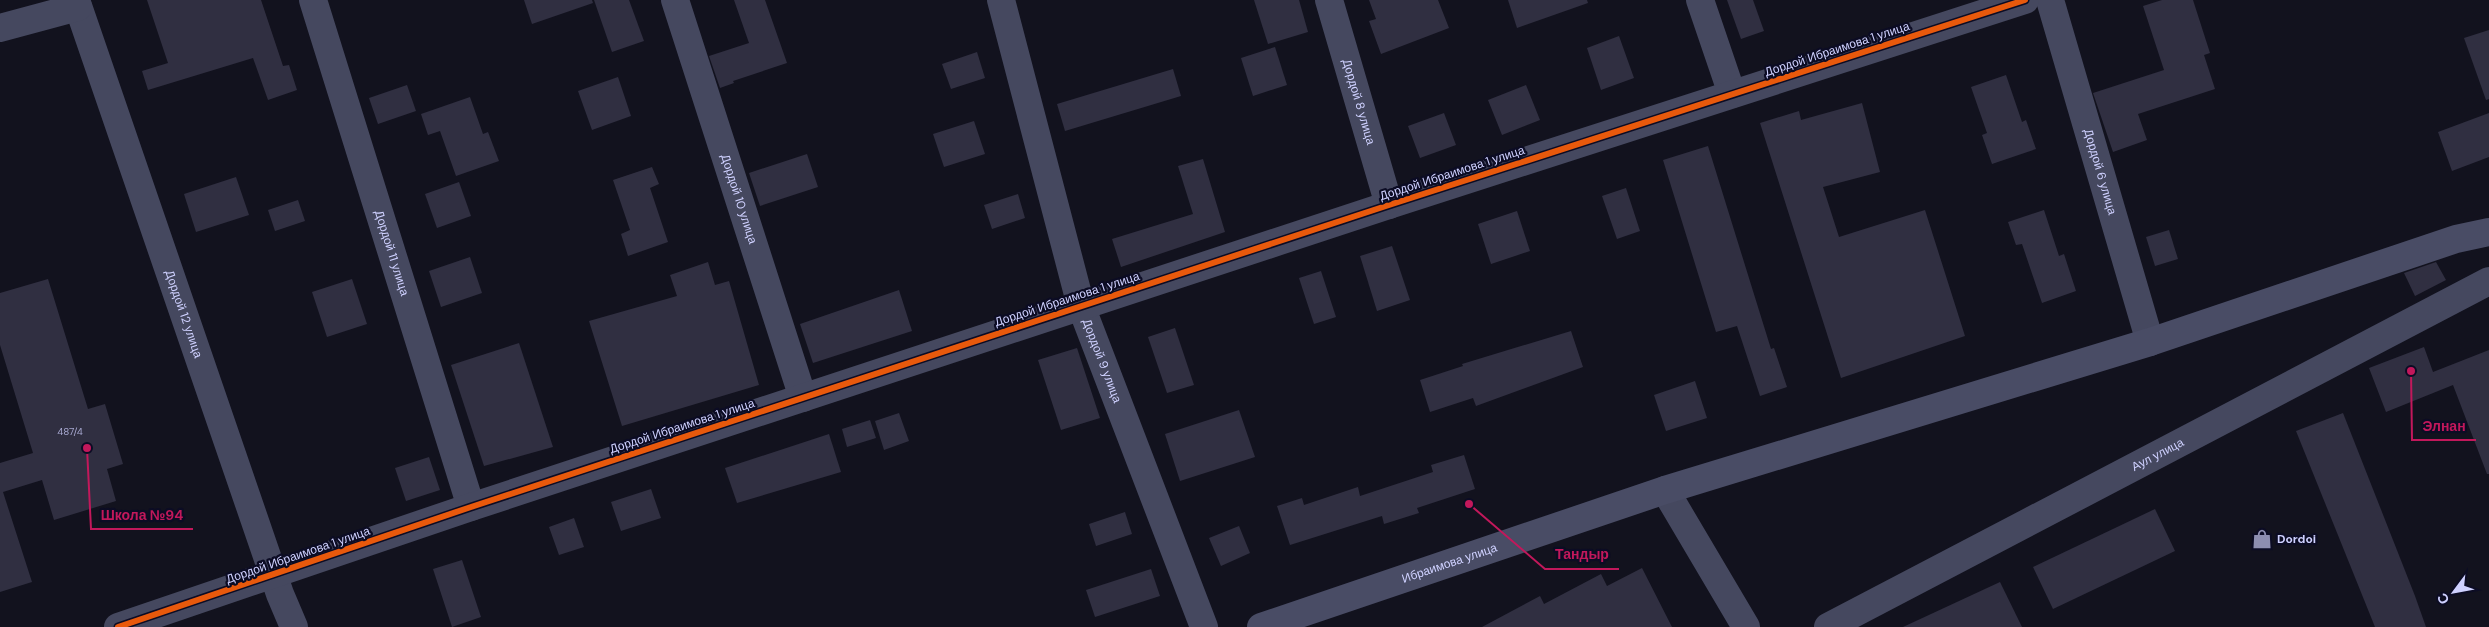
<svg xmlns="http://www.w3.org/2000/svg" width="2489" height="627" viewBox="0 0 2489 627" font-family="'DM Sans',sans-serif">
<rect width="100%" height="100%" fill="#12121e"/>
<!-- building -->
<g fill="#302f41">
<path d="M 147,0 L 261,0 L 283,66 L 289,65 L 297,90 L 268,100 L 253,58 L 148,90 L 142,71 L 168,63 Z"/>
<path d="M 524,0 L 592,0 L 593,3 L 532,24 Z"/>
<path d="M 594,0 L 629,0 L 644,41 L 612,52 Z"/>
<path d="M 734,0 L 765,0 L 787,63 L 733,81 L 734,83 L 720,88 L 709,56 L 749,43 Z"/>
<path d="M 1254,0 L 1299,0 L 1308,32 L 1268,44 Z"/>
<path d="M 1369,0 L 1438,0 L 1449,28 L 1381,54 L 1369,21 L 1376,19 Z"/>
<path d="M 1508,0 L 1587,0 L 1588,3 L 1517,28 Z"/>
<path d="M 1727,0 L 1753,0 L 1764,31 L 1741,39 Z"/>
<path d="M 2162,0 L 2193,0 L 2210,53 L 2204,55 L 2215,89 L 2138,114 L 2147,140 L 2113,152 L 2093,93 L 2164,70 L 2143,6 Z"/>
<path d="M 2489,30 L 2489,99 L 2486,100 L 2464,38 Z"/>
<path d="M 1619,36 L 1634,78 L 1601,90 L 1587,48 Z"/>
<path d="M 1275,47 L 1287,85 L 1253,96 L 1241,58 Z"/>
<path d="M 977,52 L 985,78 L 951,89 L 942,64 Z"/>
<path d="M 1173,69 L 1181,96 L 1065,131 L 1057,104 Z"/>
<path d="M 2006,75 L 2022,122 L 2026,120 L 2036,149 L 1992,164 L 1982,135 L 1987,133 L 1971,87 Z"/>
<path d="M 618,77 L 631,116 L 592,130 L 578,91 Z"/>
<path d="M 407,85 L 416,111 L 378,124 L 369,98 Z"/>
<path d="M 1526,85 L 1540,120 L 1502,135 L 1488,100 Z"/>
<path d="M 470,97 L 483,134 L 488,132 L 499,161 L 456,176 L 440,131 L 428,135 L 421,114 Z"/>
<path d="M 1862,103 L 1880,172 L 1823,187 L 1839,237 L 1925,210 L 1965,336 L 1841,378 L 1760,123 L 1799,111 L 1801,120 Z"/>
<path d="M 1444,113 L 1456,145 L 1420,158 L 1408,126 Z"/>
<path d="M 2489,113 L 2489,157 L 2452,171 L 2438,132 Z"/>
<path d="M 974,121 L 985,154 L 944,167 L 933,134 Z"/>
<path d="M 1708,146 L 1771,349 L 1774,348 L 1787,387 L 1760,396 L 1737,326 L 1716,332 L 1663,160 Z"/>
<path d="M 807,154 L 818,187 L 760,206 L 749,173 Z"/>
<path d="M 1203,159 L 1225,232 L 1121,267 L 1112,239 L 1193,214 L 1178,166 Z"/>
<path d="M 652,167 L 659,184 L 650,188 L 668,242 L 628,256 L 621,234 L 630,230 L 613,180 Z"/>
<path d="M 236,177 L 249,215 L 196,232 L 184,194 Z"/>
<path d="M 459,182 L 471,216 L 437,228 L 425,194 Z"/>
<path d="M 1626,188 L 1640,231 L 1617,239 L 1602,196 Z"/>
<path d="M 1018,194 L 1025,218 L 992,229 L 984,205 Z"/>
<path d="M 298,200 L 305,221 L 275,231 L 268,210 Z"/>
<path d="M 2044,210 L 2059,256 L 2064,254 L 2076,291 L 2042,303 L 2022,244 L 2016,245 L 2008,222 Z"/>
<path d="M 1517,211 L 1530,251 L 1491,264 L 1478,224 Z"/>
<path d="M 2169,230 L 2178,259 L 2155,266 L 2146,237 Z"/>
<path d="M 1392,246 L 1410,300 L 1377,311 L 1360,256 Z"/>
<path d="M 470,257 L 482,293 L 441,307 L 429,271 Z"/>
<path d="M 708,262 L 715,285 L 729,281 L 759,385 L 622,426 L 589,321 L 677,296 L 670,275 Z"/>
<path d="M 2436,262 L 2446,280 L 2415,296 L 2404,273 Z"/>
<path d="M 1321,271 L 1336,317 L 1314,324 L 1299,278 Z"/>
<path d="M 48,279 L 88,409 L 105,404 L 123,464 L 107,469 L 116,501 L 54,520 L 42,480 L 3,492 L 32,582 L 0,592 L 0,463 L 33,453 L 0,345 L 0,293 Z"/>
<path d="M 352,279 L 367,324 L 327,337 L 312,292 Z"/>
<path d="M 899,290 L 912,331 L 813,363 L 800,324 Z"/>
<path d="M 1175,328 L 1194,385 L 1167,393 L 1148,337 Z"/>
<path d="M 1571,331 L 1583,367 L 1476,406 L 1473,398 L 1430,412 L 1420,380 L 1463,366 L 1462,364 Z"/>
<path d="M 519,343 L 553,447 L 484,466 L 451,365 Z"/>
<path d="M 2424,347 L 2433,372 L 2489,350 L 2489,474 L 2487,474 L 2453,385 L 2386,412 L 2369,368 Z"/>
<path d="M 1077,348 L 1100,418 L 1061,430 L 1038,360 Z"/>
<path d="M 1695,381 L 1707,418 L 1666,431 L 1654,395 Z"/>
<path d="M 1239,410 L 1255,457 L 1180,481 L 1165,434 Z"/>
<path d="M 899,413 L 909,441 L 884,450 L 875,421 Z"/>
<path d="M 2343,413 L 2415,596 L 2426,627 L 2375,627 L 2296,431 Z"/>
<path d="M 870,420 L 876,438 L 847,447 L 842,429 Z"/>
<path d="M 829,434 L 841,472 L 737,503 L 725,468 Z"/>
<path d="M 1464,455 L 1475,489 L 1417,508 L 1419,513 L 1384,524 L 1382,516 L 1290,545 L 1277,506 L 1302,498 L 1304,505 L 1358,487 L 1360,496 L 1433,472 L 1431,465 Z"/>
<path d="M 429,457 L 440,490 L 406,501 L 395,468 Z"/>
<path d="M 651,489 L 661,518 L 621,531 L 611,502 Z"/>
<path d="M 2155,509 L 2175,551 L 2053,609 L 2033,567 Z"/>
<path d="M 1125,512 L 1132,534 L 1096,546 L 1089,524 Z"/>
<path d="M 574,518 L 584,547 L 559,555 L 549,527 Z"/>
<path d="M 1239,526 L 1250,553 L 1221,566 L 1209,538 Z"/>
<path d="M 462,560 L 481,617 L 452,627 L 433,569 Z"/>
<path d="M 1642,568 L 1672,627 L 1482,627 L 1540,596 L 1544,604 L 1601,574 L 1607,586 Z"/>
<path d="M 1151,569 L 1160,596 L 1095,617 L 1086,590 Z"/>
<path d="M 2000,582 L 2022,627 L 1903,627 Z"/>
</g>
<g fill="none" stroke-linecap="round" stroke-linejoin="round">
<!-- minor -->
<g stroke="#45485f" stroke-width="28">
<path id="s1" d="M 76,0 L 280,594 L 294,627"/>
<path id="s2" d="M 313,0 L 471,507"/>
<path id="s3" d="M 675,0 L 803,398"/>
<path id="s4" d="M 1001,0 L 1081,306 L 1204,627"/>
<path id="s5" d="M 1329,0 L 1389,205"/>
<path d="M 1700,0 L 1732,94"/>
<path id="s6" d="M 2050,0 L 2150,342"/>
<path d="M 0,28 L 78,7"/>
<path d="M 1665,490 L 1746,627"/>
<path d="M 118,627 L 471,507 L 1389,205 L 2025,0"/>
<path id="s7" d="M 1828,627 L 2489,281"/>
</g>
<!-- secondary -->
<path stroke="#494c65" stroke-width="28" id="s8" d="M 1261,627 L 1665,490 L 2150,342 L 2456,239 L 2489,232"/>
<defs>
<path id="cycleway" d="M 118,627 L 471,507 L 1389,205 L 2025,0"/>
</defs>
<!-- cycleway casing -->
<use href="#cycleway" stroke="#0c0c24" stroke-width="9"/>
<!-- cycleway -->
<use href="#cycleway" stroke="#e8590c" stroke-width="6"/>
</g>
<!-- icons -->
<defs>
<symbol id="shop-bare" viewBox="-9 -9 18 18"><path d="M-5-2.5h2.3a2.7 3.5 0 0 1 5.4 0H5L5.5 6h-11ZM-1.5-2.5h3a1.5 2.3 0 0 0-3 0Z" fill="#8d8eb0" stroke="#0c0c24" stroke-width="2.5" paint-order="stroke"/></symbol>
</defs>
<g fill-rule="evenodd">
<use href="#shop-bare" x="2248" y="525" width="28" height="28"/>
</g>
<g text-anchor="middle" stroke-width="4.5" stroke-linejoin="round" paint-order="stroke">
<!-- number labels -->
<g font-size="10" fill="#a7a8d0">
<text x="70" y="435">487/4</text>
</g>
<!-- street labels -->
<g font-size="12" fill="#cfd1ff" stroke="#0c0c24">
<text transform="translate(1837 49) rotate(-18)" y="4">Дордой Ибраимова 1 улица</text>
<text dy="4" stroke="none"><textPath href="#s5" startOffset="106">Дордой 8 улица</textPath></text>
<text dy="4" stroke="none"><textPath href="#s6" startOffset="179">Дордой 6 улица</textPath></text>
<text transform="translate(1452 173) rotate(-18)" y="4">Дордой Ибраимова 1 улица</text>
<text dy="4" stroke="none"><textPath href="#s3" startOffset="209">Дордой 10 улица</textPath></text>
<text dy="4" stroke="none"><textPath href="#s2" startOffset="265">Дордой 11 улица</textPath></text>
<text transform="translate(1067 299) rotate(-18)" y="4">Дордой Ибраимова 1 улица</text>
<text dy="4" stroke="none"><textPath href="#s1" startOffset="332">Дордой 12 улица</textPath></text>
<text dy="4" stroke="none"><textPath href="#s4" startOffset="375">Дордой 9 улица</textPath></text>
<text transform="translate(682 426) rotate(-18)" y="4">Дордой Ибраимова 1 улица</text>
<text dy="4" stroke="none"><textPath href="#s7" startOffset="372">Аул улица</textPath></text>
<text transform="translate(298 555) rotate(-19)" y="4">Дордой Ибраимова 1 улица</text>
<text dy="4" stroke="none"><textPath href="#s8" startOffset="199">Ибраимова улица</textPath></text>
</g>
<!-- poi labels -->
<g font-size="12" font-weight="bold" fill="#cfd1ff" stroke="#0c0c24" text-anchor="start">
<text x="2277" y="543">Dordoi</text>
</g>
</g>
<!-- callouts -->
<path fill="none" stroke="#c2185b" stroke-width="2" d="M2411 371L2412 440H2476M87 448L91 529H193M1469 504L1545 569H1619"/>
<g fill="#c2185b" stroke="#0c0c24" stroke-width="2">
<circle cx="2411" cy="371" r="5"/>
<circle cx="87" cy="448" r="5"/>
<circle cx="1469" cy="504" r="5"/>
</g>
<g font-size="14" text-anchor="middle" font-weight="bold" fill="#c2185b" stroke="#0c0c24" stroke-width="4.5" stroke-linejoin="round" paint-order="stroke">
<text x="2444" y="431">Элнан</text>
<text x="142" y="520">Школа №94</text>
<text x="1582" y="559">Тандыр</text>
</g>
<!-- north arrow -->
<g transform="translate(2454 592) rotate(238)" stroke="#0c0c24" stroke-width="4" paint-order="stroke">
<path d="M0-4L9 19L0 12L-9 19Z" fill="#cfd1ff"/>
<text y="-8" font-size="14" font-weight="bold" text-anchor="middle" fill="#cfd1ff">С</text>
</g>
</svg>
